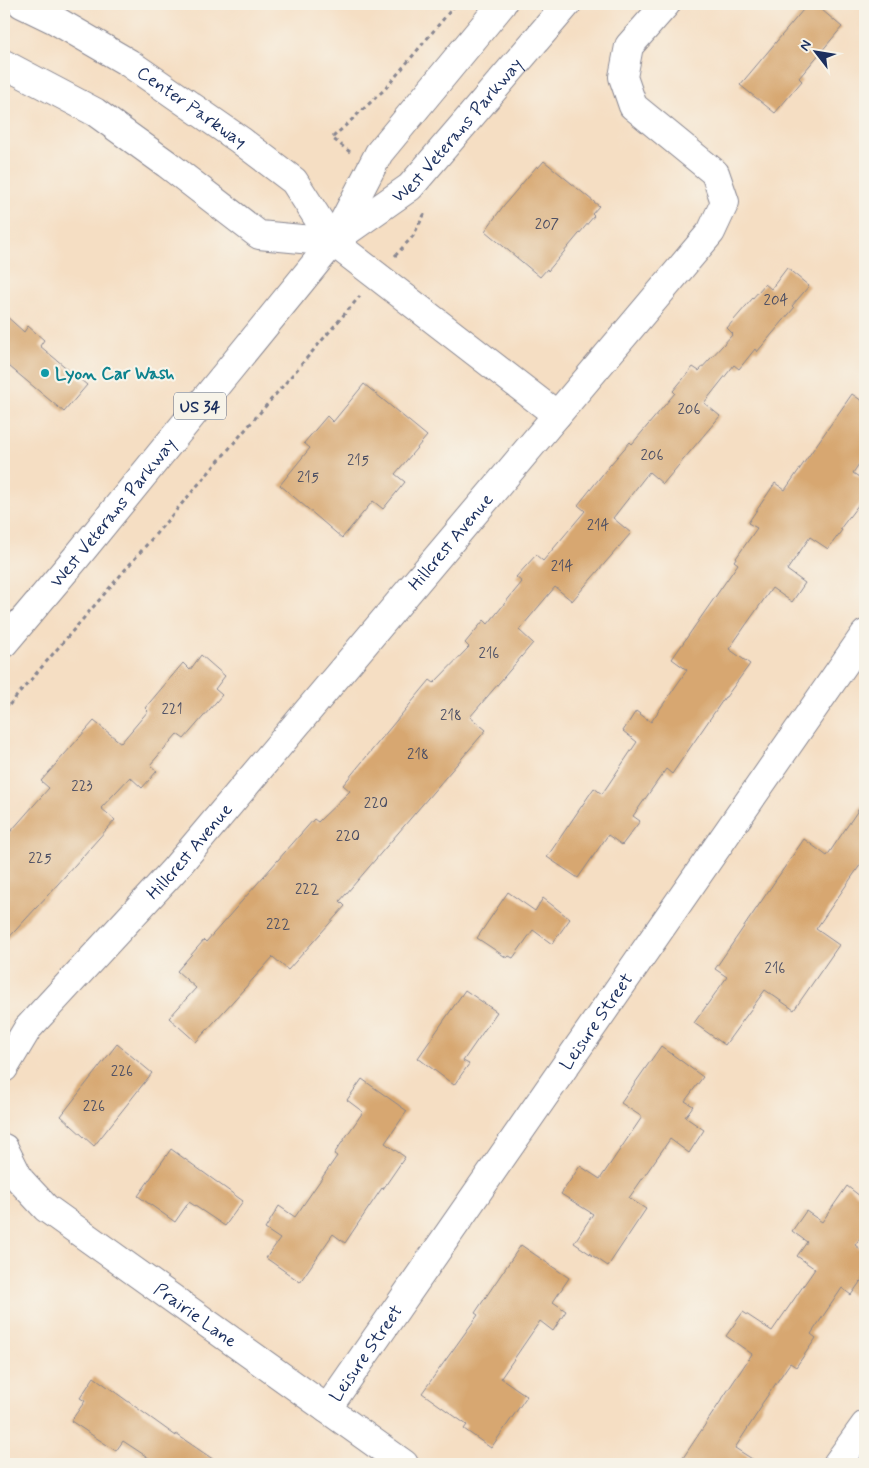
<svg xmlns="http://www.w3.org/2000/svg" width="869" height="1468" viewBox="0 0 869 1468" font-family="Mynerve,sans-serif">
<rect width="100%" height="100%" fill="#f7f3e8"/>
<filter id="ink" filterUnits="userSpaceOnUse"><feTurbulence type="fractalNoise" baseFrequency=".02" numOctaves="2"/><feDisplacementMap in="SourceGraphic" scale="10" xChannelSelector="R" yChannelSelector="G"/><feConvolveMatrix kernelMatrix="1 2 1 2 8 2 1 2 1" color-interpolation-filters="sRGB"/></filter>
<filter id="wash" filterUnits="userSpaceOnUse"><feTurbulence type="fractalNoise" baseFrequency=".0096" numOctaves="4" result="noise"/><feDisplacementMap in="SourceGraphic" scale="20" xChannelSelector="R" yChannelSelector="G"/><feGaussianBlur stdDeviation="1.12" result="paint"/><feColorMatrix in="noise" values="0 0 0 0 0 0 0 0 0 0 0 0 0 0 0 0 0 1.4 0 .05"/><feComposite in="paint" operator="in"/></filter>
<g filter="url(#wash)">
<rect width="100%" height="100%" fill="#f5dec3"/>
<g id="blocks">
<!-- building -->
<g fill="#d7a771">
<path d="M 808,4 L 815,4 L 842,27 L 799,78 L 802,81 L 775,113 L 740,85 Z"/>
<path d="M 544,161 L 599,206 L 592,214 L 594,216 L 548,271 L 547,269 L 540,277 L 485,231 L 504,205 L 537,166 L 538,168 Z"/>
<path d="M 787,268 L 809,286 L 792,306 L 794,308 L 757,352 L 755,349 L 739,369 L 734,365 L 704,403 L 720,416 L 663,484 L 649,472 L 613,518 L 631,533 L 572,601 L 555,587 L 519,630 L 533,643 L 470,717 L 486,730 L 340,901 L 345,906 L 288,970 L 273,957 L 196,1042 L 169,1018 L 196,988 L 177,971 L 204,940 L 206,942 L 314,819 L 318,822 L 350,791 L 343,785 L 430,680 L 434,683 L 469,647 L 465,643 L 484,620 L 488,624 L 522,582 L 516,577 L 536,555 L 543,561 L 585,511 L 578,505 L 610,465 L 630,442 L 632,444 L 675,393 L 673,391 L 693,367 L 699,371 L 733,334 L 727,328 L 765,284 L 771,289 Z"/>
<path d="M 4,314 L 24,332 L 28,326 L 44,340 L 40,346 L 87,385 L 64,412 L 4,362 Z"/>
<path d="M 364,384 L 427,436 L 395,474 L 405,482 L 383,509 L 373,501 L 342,538 L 280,485 L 310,448 L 304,443 L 327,416 L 333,422 Z"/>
<path d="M 852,394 L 865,403 L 865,455 L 853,473 L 865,481 L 865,496 L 840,529 L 842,530 L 828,549 L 810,537 L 787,570 L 805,583 L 792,602 L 772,588 L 729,649 L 750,664 L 726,697 L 725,697 L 672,774 L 666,769 L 633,816 L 640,821 L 622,845 L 608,835 L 578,878 L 547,857 L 594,788 L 602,794 L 637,742 L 623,731 L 636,711 L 651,722 L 687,670 L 672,659 L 738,564 L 734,561 L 757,528 L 748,523 L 775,483 L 785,490 Z"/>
<path d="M 201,655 L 225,676 L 215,689 L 222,695 L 184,739 L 177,734 L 150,765 L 157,771 L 142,788 L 130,777 L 101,808 L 115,820 L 58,884 L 4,943 L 4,839 L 49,788 L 41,781 L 94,721 L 121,743 L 148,711 L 145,708 L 183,663 L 190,670 Z"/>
<path d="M 865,800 L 865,858 L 816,929 L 839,945 L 794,1010 L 765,990 L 725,1045 L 694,1023 L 727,977 L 715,969 L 804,839 L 827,856 Z"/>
<path d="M 508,892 L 535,911 L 543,898 L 570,919 L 552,944 L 533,930 L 513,958 L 509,956 L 507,958 L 477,938 Z"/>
<path d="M 465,990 L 497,1012 L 463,1061 L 469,1064 L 454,1085 L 418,1058 Z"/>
<path d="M 117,1044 L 152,1073 L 94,1146 L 61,1116 Z"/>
<path d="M 661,1046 L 703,1077 L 685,1101 L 693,1106 L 685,1117 L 704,1130 L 689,1153 L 670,1139 L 629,1198 L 646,1209 L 608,1266 L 574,1243 L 593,1214 L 561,1194 L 580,1166 L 600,1179 L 642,1117 L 621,1103 Z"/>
<path d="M 362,1079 L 407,1111 L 385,1143 L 405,1157 L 383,1189 L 382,1188 L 345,1243 L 333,1234 L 300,1282 L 266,1258 L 280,1239 L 265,1229 L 279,1206 L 295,1217 L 337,1156 L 334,1154 L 363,1112 L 347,1100 Z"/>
<path d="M 171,1149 L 243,1201 L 225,1226 L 189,1202 L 175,1222 L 138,1196 Z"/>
<path d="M 847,1186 L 865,1200 L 865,1231 L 855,1245 L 865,1253 L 865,1275 L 851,1295 L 842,1288 L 811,1334 L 816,1338 L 796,1367 L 790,1363 L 761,1405 L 762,1406 L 735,1448 L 760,1464 L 679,1464 L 752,1354 L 726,1336 L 743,1312 L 772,1331 L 815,1269 L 797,1256 L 807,1242 L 792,1231 L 806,1211 L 822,1222 Z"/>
<path d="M 521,1245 L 569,1278 L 553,1302 L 566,1311 L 553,1331 L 540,1321 L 501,1378 L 527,1396 L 491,1448 L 464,1429 L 467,1425 L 422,1393 L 478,1315 L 475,1313 Z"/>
<path d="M 94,1377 L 176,1436 L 176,1434 L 220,1464 L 158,1464 L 123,1441 L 116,1451 L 71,1421 L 85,1401 L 80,1398 Z"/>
</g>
</g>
</g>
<g filter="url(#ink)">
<use href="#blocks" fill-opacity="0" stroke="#888690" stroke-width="1"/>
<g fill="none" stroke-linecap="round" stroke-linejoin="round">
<defs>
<g id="street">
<path id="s1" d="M 22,4 L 55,20 L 129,63 L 240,140 L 294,181 L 333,242 L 557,415"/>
<path d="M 4,64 L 95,112 L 167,164 L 259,235 L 333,242"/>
<path id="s2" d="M 4,1068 L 28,1028 L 174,870 L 711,232 L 725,202 L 715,173 L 633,106 L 623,77 L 629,46 L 666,4"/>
<path id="s3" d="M 4,1148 L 20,1180 L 46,1208 L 404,1464"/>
<path id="s4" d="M 327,1409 L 865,634"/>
<path d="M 837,1464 L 865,1425"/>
</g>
<g id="primary">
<path id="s5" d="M 336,239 L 410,187 L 567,4"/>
<path id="s6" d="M 4,643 L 75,559 L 333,242 L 379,153 L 502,4"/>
</g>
</defs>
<!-- street casing -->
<use href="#street" stroke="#888690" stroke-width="30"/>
<!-- primary casing -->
<use href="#primary" stroke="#888690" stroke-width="30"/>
<!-- path -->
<g stroke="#888690" stroke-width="3" stroke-dasharray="4 4" stroke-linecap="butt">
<path d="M 350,152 L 332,138 L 385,89 L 456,4"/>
<path d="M 395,256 L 413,236 L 424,215 L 421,213"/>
<path d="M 4,711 L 360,296"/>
</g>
<!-- street -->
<use href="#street" stroke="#fff" stroke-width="28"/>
<!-- primary -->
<use href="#primary" stroke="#fff" stroke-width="28"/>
</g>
</g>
<!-- markers -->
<circle fill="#0f9aa8" stroke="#f7f3e8" stroke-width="2" cx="45" cy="373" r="5"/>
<g text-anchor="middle" stroke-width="4.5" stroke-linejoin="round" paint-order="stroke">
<!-- number labels -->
<g font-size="15" fill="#4a4d63">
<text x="547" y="229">207</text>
<text x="776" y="305">204</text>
<text x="689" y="414">206</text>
<text x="652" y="460">206</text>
<text x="358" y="465">215</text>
<text x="308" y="482">215</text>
<text x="598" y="530">214</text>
<text x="562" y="571">214</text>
<text x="489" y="658">216</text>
<text x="172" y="714">221</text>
<text x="451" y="720">218</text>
<text x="418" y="759">218</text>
<text x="82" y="791">223</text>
<text x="376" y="808">220</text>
<text x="348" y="841">220</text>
<text x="40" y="863">225</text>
<text x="307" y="894">222</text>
<text x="278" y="929">222</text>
<text x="775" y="973">216</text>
<text x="122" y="1076">226</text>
<text x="94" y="1111">226</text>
</g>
<!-- shield labels -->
<rect fill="#f7f3e8" stroke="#5d6a87" stroke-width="1" x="174" y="392.5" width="52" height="27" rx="4"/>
<g font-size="16" font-weight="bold" fill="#1b2f5e">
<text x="200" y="412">US 34</text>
</g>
<!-- street labels -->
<g font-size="18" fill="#1b2f5e" stroke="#f7f3e8">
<text dy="6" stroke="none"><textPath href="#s1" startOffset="199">Center Parkway</textPath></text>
<text dy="6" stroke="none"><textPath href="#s5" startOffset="164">West Veterans Parkway</textPath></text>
<text dy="6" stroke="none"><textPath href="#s6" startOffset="170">West Veterans Parkway</textPath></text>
<text dy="6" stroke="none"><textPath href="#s2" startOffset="691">Hillcrest Avenue</textPath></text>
<text dy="6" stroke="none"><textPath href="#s2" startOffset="286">Hillcrest Avenue</textPath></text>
<text dy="6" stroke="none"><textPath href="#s4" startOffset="472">Leisure Street</textPath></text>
<text dy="6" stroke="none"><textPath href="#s3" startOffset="258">Prairie Lane</textPath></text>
<text dy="6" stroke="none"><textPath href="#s4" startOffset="68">Leisure Street</textPath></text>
</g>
<!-- culture labels -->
<g font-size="18" font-weight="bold" fill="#0d838f" stroke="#f7f3e8" text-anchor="start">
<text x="55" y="379">Lyon Car Wash</text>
</g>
</g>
<!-- margin -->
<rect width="869" height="1468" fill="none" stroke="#f7f3e8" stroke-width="20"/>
<!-- north arrow -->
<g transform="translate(816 52) rotate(301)" stroke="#f7f3e8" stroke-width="4" paint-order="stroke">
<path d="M0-4L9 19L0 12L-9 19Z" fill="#1b2f5e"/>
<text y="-8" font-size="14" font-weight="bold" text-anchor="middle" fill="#1b2f5e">N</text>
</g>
</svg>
